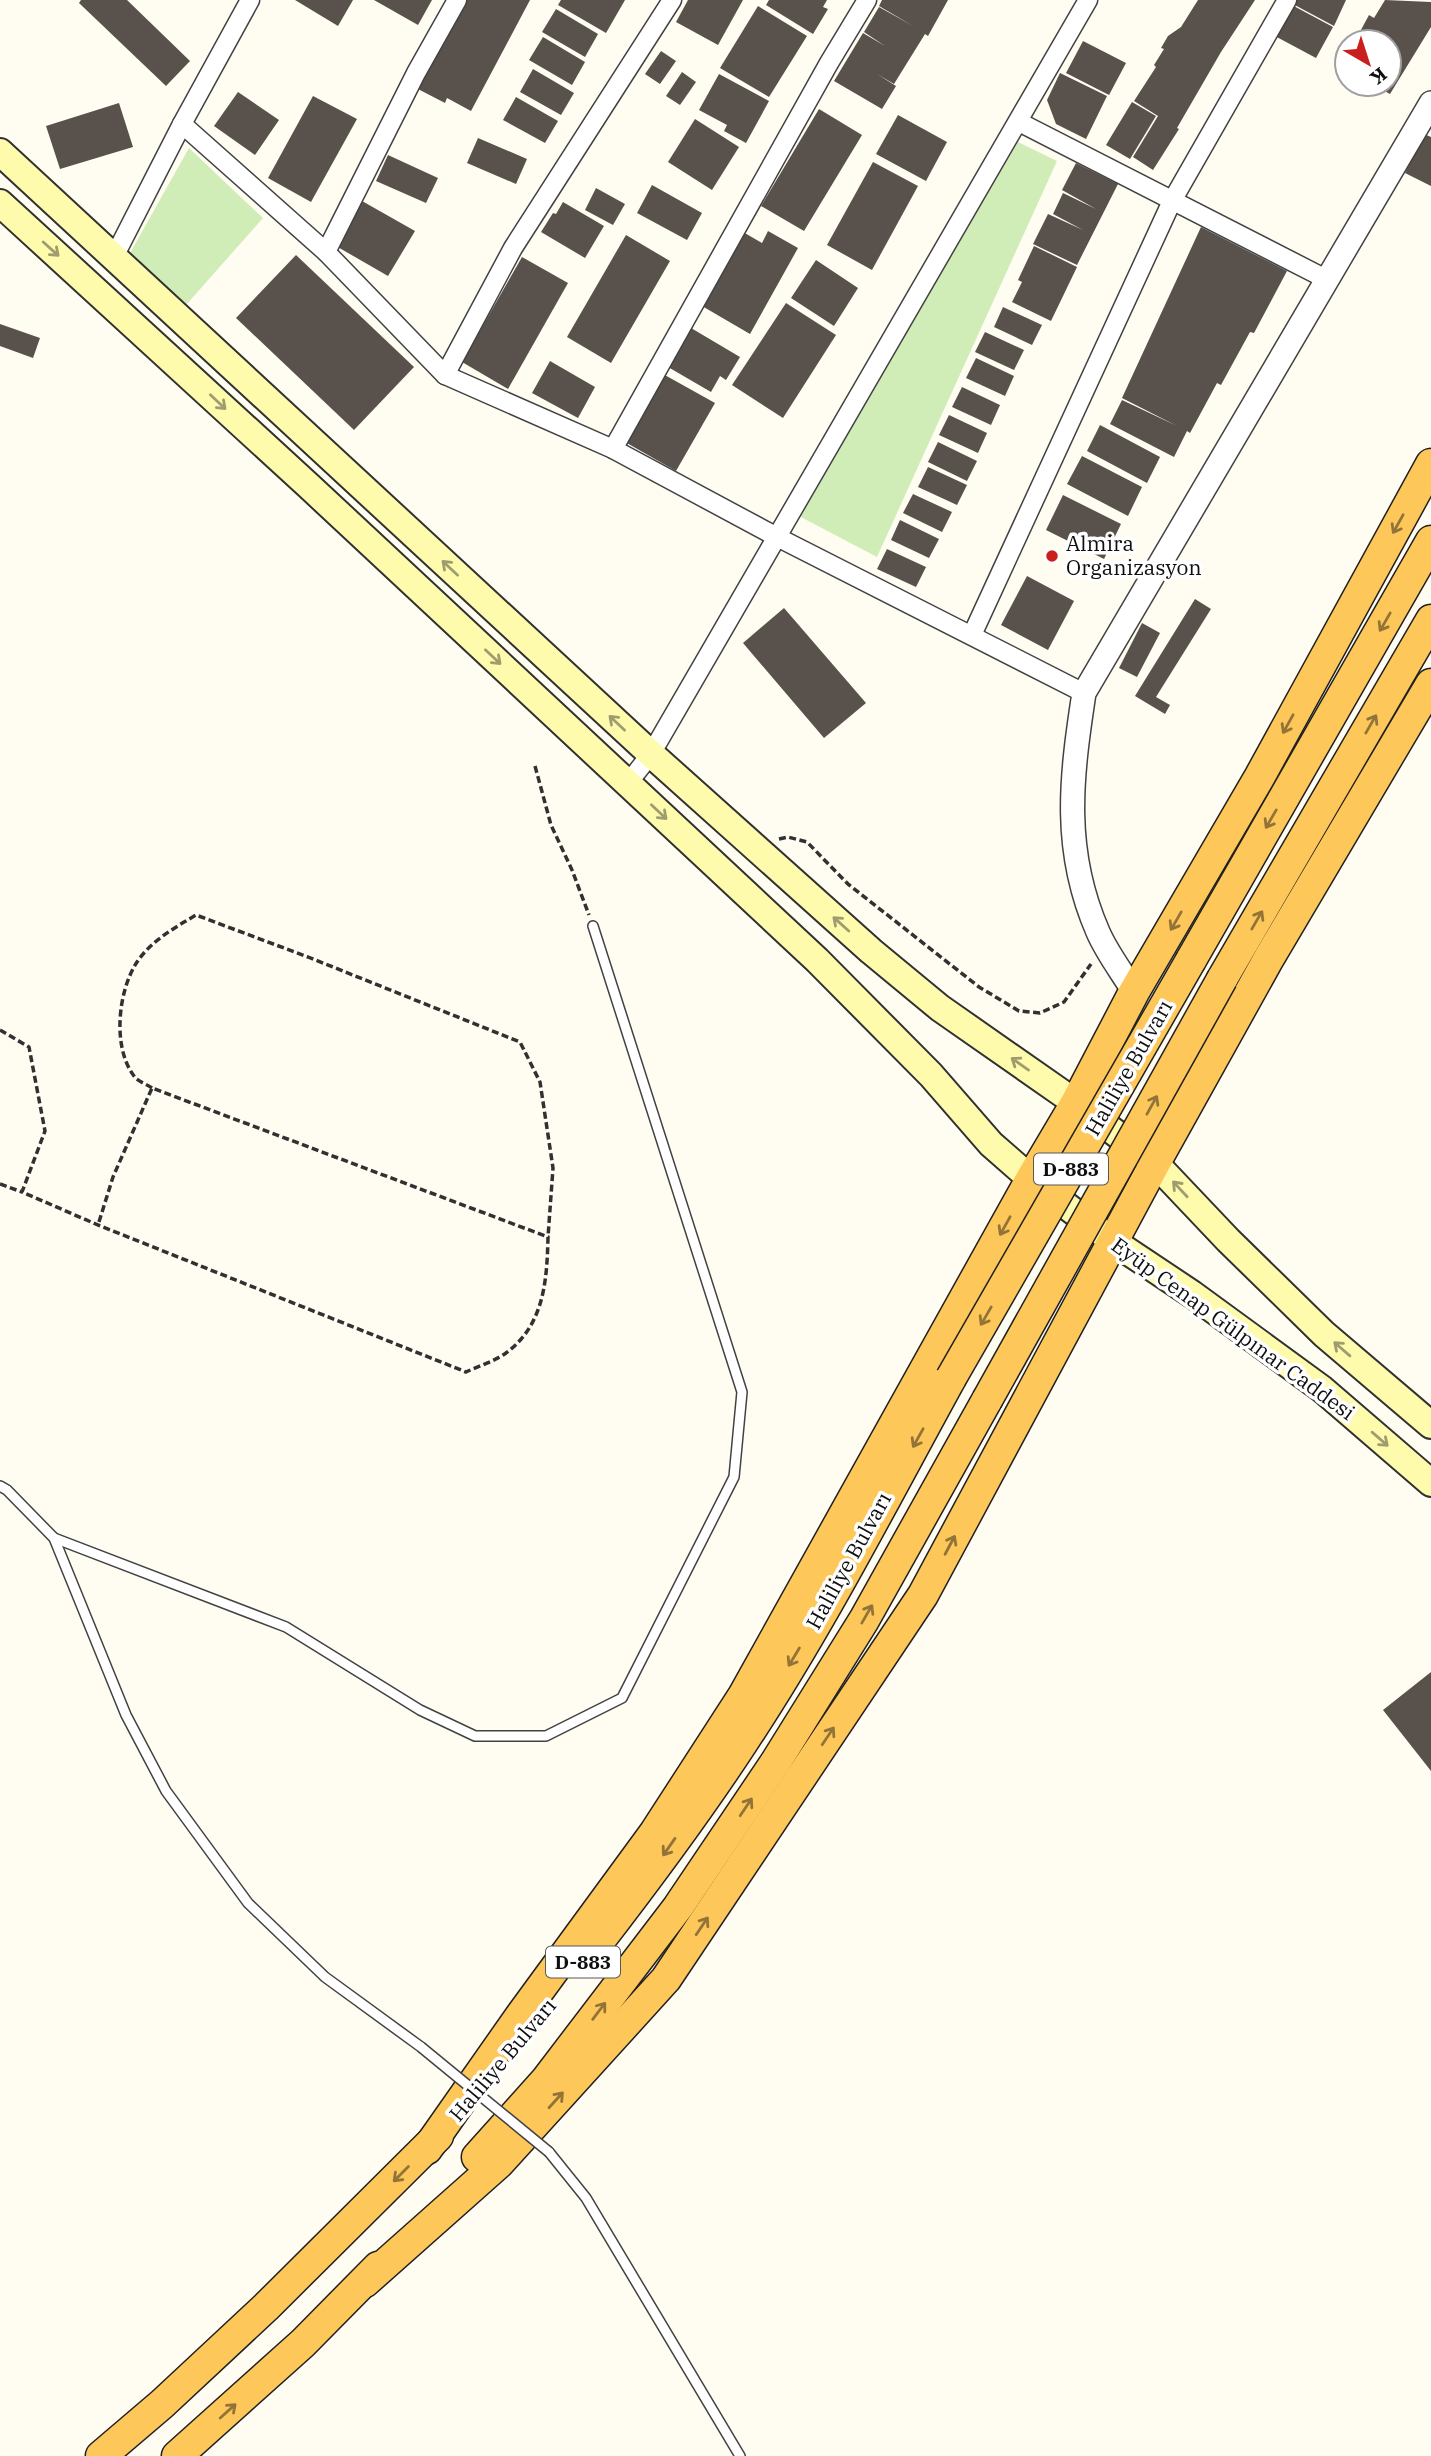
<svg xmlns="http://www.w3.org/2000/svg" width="1431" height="2456" viewBox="0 0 1431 2456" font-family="'IBM Plex Serif',serif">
<rect width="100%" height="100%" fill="#fffdf2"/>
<!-- green -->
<g fill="#d0edb8">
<path d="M 1018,142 L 1057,161 L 877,557 L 797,515 Z"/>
<path d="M 189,148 L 263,218 L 186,305 L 130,253 Z"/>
</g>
<!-- building -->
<g fill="#59514b">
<path d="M 81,0 L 127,0 L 190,61 L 166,86 L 79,3 Z"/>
<path d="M 295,0 L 353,0 L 338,26 Z"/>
<path d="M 374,0 L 432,0 L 418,25 Z"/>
<path d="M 463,0 L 530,0 L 471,111 L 447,98 L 445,103 L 416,88 Z"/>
<path d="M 561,0 L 625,0 L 606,33 L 558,5 Z"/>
<path d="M 688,0 L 743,0 L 718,45 L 676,22 Z"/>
<path d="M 769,0 L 827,0 L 823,7 L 828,9 L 813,34 L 766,5 Z"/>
<path d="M 882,0 L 948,0 L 928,36 L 925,34 L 894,84 L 877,74 L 896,86 L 882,109 L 834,81 L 863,33 L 885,46 L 864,32 L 879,7 L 913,26 L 879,6 Z"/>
<path d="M 1198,0 L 1255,0 L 1221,52 L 1177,128 L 1179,129 L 1153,170 L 1133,157 L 1158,116 L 1134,101 L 1156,67 L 1154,65 L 1164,49 L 1161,48 L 1168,36 L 1181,27 Z"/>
<path d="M 1293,0 L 1346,0 L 1334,26 L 1291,3 Z"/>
<path d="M 1385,0 L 1431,2 L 1431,27 L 1390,94 L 1372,84 L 1389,84 L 1389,42 L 1355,41 L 1369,15 L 1374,18 Z"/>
<path d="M 1290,4 L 1333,27 L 1316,58 L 1273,35 Z"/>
<path d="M 758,6 L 807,36 L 769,97 L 720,68 Z"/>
<path d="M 556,9 L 598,34 L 585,57 L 542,32 Z"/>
<path d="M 543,37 L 585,62 L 572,85 L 529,60 Z"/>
<path d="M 1083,41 L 1126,63 L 1109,95 L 1066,73 Z"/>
<path d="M 661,51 L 676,61 L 660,84 L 645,74 Z"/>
<path d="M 533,69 L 574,93 L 561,115 L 520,92 Z"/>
<path d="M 682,72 L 696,82 L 680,105 L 666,96 Z"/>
<path d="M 1060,73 L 1107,96 L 1086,139 L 1056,124 L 1047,100 Z"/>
<path d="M 719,74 L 769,101 L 746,143 L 724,131 L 727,125 L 699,110 Z"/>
<path d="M 238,92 L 279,120 L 255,155 L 214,126 Z"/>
<path d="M 313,96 L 357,119 L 311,202 L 268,178 Z"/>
<path d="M 516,97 L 558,121 L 545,143 L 503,120 Z"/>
<path d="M 1132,102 L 1156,116 L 1130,159 L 1106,145 Z"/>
<path d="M 119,103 L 133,147 L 60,169 L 46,126 Z"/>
<path d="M 819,109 L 862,135 L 804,231 L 761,206 Z"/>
<path d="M 898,115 L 947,142 L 926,181 L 876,154 Z"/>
<path d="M 695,119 L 739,147 L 712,190 L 668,162 Z"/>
<path d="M 1424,134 L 1431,137 L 1431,186 L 1405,173 Z"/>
<path d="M 478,138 L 527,159 L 516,184 L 467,163 Z"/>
<path d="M 388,155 L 438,178 L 426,203 L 376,181 Z"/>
<path d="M 873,162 L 918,186 L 872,270 L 827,245 Z"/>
<path d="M 1076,163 L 1118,184 L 1077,265 L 1033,244 L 1048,214 L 1083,230 L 1053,214 L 1063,193 L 1096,209 L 1062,190 Z"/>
<path d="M 652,185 L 702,213 L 687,240 L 637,213 Z"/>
<path d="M 596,188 L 625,204 L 613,225 L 585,210 Z"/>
<path d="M 362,201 L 415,231 L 388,276 L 336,246 Z"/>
<path d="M 563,202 L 604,226 L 585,258 L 541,232 L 553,213 L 556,214 Z"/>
<path d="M 1201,227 L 1287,271 L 1254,333 L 1250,332 L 1221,385 L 1217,383 L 1190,433 L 1187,431 L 1174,457 L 1110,424 L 1122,400 L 1177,426 L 1122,398 Z"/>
<path d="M 768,231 L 798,248 L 750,334 L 702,306 L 743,232 L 762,243 Z"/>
<path d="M 626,235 L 670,261 L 611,363 L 567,337 Z"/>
<path d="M 1034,246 L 1077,267 L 1051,321 L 1012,302 L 1022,282 L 1018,280 Z"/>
<path d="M 296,255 L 414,367 L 354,430 L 236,318 Z"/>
<path d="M 522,257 L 568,283 L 508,389 L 462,362 Z"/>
<path d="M 816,260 L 858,288 L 834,326 L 791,298 Z"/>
<path d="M 786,303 L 836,335 L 783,418 L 732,385 Z"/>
<path d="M 1003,307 L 1042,325 L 1032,345 L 994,327 Z"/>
<path d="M 0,324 L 40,338 L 33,358 L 0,346 Z"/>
<path d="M 691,328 L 740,357 L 726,380 L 720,376 L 711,392 L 668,367 Z"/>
<path d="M 985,332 L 1024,350 L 1014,370 L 975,352 Z"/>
<path d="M 976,358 L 1014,376 L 1005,396 L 966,378 Z"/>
<path d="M 550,361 L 595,387 L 578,418 L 532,393 Z"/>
<path d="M 663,374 L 715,403 L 676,471 L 625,442 Z"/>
<path d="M 962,387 L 1000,405 L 991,425 L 952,407 Z"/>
<path d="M 949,415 L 987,433 L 978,453 L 939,435 Z"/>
<path d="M 1100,425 L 1160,457 L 1147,483 L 1087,451 Z"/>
<path d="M 938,442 L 977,461 L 967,481 L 928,462 Z"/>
<path d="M 1082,456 L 1142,487 L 1128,516 L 1067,484 Z"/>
<path d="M 928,467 L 967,485 L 957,505 L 918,487 Z"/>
<path d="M 913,494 L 952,512 L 942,532 L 903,513 Z"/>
<path d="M 1063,495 L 1121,524 L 1104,559 L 1046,530 Z"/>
<path d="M 900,520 L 939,539 L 929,558 L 891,540 Z"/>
<path d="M 887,549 L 926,567 L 916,587 L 877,569 Z"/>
<path d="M 1027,576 L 1074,601 L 1048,650 L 1001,625 Z"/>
<path d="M 1195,599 L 1211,609 L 1156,697 L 1170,705 L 1165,714 L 1135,696 Z"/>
<path d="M 784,608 L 866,703 L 824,738 L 743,643 Z"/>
<path d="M 1142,623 L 1160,633 L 1137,677 L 1119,668 Z"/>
<path d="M 1431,1672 L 1431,1771 L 1383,1710 Z"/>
</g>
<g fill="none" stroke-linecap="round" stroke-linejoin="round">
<defs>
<g id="service">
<path d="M 0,1486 L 7,1490 L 54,1538 L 126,1715 L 166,1791 L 248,1903 L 325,1977 L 421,2047"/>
<path d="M 54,1538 L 286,1627 L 420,1710 L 475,1736 L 546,1736 L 622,1698 L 734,1477 L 742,1392 L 593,926"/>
<path d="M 549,2152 L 586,2198 L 740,2456"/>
</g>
<g id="minor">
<path d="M 1019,122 L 1326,279"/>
<path d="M 182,124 L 326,252 L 445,375 L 613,449 L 777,537 L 1084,693"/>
<path d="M 326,252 L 416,73 L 457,0"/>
<path d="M 114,257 L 182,124 L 250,0"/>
<path d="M 445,375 L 513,248 L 672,0"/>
<path d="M 613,449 L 829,63 L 867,0"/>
<path d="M 972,635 L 1172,201 L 1287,0"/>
<path d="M 628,783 L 651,754 L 1088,0"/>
</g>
<path id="tertiary" d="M 1134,992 C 1122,972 1107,953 1098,932 C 1062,850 1071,778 1084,693 L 1431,103"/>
<g id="secondary">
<path d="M 0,152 L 651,754 L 871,951 L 940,1008 L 1076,1103 L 1155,1163 L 1228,1240 L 1324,1334 L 1431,1425"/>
<path d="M 0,203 L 310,487 L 817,960 L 931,1075 L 991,1144 L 1031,1179 L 1114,1242 L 1192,1294 L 1322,1389 L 1431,1483"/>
</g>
<g id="trunk">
<path d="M 1191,960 L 1431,541"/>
<path d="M 1222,979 L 1431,620"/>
<path d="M 597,1944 C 648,1878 698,1811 743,1742 C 820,1626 884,1500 951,1378"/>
<path d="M 427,2149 L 521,2015 L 655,1832 L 743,1696 L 1031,1179 L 1076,1103 L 1134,992 L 1260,776 L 1431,464"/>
<path d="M 477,2157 L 546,2080 L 678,1907 L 775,1763 L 864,1620 L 987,1400"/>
<path d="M 365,2282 L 499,2163 L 666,1979 L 923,1595 L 1155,1163 L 1269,958 L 1431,684"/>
<path d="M 101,2456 L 162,2404 L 266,2307 L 438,2136"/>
<path d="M 177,2456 L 303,2343 L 378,2267"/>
</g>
</defs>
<!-- service casing -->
<use href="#service" stroke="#424242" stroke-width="12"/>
<!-- minor casing -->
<use href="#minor" stroke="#424242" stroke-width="21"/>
<!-- tertiary casing -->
<use href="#tertiary" stroke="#424242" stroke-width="26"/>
<!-- secondary casing -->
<use href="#secondary" stroke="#313131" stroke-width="30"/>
<!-- trunk casing -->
<use href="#trunk" stroke="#202020" stroke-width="33"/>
<!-- path -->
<g stroke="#313131" stroke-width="3.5" stroke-dasharray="7 3.5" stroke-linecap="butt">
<path d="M 535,766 L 551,825 L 572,870 L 589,915"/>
<path d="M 779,839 L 788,837 L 807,842 L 848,884 L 979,987 L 1019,1011 L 1040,1013 L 1064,1002 L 1091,964"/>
<path d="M 0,1030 L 29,1047 L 45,1131 L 22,1192 L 98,1225 L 466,1372 C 479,1366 495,1361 506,1353 C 544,1325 547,1281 548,1237 L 152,1088 L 113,1177 L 98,1225"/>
<path d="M 152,1088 C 146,1084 137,1081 134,1076 C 112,1047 118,991 137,962 C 151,941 174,928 196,915 L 308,957 L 520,1042 L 540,1082 L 553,1168 L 548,1237"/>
<path d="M 0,1184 L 22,1192"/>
</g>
<!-- service -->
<use href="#service" stroke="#fff" stroke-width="9"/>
<!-- minor -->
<use href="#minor" stroke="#fff" stroke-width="18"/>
<!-- tertiary -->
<use href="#tertiary" stroke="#fff" stroke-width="23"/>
<!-- secondary -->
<use href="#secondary" stroke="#fffbad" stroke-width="26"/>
<!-- trunk -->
<use href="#trunk" stroke="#fec75a" stroke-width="30"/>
<defs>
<path id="service-bridge" d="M 421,2047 L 549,2152"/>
<g id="trunk-bridge">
<path d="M 951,1378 L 1191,960"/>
<path d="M 987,1400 L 1222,979"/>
</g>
</defs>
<!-- service-bridge casing -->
<use href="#service-bridge" stroke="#424242" stroke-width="12" stroke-linecap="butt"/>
<!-- trunk-bridge casing -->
<use href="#trunk-bridge" stroke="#202020" stroke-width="33" stroke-linecap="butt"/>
<!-- service-bridge -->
<use href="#service-bridge" stroke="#fff" stroke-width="9"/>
<!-- trunk-bridge -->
<use href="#trunk-bridge" stroke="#fec75a" stroke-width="30"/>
</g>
<!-- one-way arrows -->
<defs><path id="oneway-shaft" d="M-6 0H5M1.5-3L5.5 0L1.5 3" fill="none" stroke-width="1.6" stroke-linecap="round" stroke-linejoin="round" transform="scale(1.75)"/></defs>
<g stroke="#9f9d6e">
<use href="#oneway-shaft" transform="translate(51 249) rotate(42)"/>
<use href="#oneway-shaft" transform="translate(218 402) rotate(43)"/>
<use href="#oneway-shaft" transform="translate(450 568) rotate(-137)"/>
<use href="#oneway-shaft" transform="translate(493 657) rotate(43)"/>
<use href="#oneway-shaft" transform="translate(617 723) rotate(-137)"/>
<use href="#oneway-shaft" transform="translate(659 812) rotate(43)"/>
<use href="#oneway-shaft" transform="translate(841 924) rotate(-138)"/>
<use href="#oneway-shaft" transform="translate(1020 1064) rotate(-145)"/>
<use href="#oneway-shaft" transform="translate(1180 1189) rotate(-133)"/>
<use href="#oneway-shaft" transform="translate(1342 1349) rotate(-139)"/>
<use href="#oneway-shaft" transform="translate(1380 1439) rotate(41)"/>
</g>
<g stroke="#927438">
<use href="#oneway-shaft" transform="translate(1398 524) rotate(119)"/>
<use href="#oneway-shaft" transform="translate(1385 622) rotate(120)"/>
<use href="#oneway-shaft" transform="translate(1288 724) rotate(119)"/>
<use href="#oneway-shaft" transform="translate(1371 724) rotate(-60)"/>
<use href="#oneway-shaft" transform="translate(1271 819) rotate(120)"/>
<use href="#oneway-shaft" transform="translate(1257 920) rotate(-60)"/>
<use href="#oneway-shaft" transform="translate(1176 921) rotate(120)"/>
<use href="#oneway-shaft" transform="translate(1152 1105) rotate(-61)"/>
<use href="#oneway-shaft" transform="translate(1005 1226) rotate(119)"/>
<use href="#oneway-shaft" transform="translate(986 1316) rotate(120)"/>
<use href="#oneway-shaft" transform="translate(918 1438) rotate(119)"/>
<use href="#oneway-shaft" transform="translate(950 1545) rotate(-62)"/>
<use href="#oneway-shaft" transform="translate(867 1614) rotate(-60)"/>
<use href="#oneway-shaft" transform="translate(794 1657) rotate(121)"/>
<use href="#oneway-shaft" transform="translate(828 1736) rotate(-56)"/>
<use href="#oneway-shaft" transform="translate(746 1807) rotate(-56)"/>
<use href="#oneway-shaft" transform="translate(669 1847) rotate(125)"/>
<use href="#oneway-shaft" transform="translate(702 1926) rotate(-56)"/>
<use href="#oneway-shaft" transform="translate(599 2011) rotate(-53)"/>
<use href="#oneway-shaft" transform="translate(556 2100) rotate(-48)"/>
<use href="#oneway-shaft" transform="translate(401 2174) rotate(135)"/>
<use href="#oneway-shaft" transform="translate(228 2411) rotate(-42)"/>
</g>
<!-- markers -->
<circle fill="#c9201e" stroke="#fff" stroke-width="2.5" cx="1052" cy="556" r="7"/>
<g text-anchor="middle" stroke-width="7" stroke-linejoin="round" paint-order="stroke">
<!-- shield labels -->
<g fill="#fff" stroke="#575757" stroke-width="2">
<rect x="1034" y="1153.5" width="74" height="31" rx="5"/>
<rect x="546" y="1946.5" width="74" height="31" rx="5"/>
</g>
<g font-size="19" font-weight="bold" fill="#0f0f0f">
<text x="1071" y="1176">D-883</text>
<text x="583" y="1969">D-883</text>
</g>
<!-- poi labels -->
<g font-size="21" fill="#0f0f0f" stroke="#fff" text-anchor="start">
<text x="1066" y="551">Almira<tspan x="1066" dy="24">Organizasyon</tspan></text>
</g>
<!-- street labels -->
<g font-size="21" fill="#0f0f0f" stroke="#fff">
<text transform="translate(1129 1068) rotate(-60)" y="7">Haliliye Bulvarı</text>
<text transform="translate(1233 1329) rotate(36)" y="7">Eyüp Cenap Gülpınar Caddesi</text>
<text transform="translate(849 1561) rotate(-61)" y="7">Haliliye Bulvarı</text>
<text transform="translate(503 2060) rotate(-50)" y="7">Haliliye Bulvarı</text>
</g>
</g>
<!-- north arrow -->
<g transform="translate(1368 63) rotate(141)"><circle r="33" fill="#ffffff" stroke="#9f9f9f" stroke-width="2"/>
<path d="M0-5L12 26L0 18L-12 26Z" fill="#c9201e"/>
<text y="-10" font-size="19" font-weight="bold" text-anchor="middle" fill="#0f0f0f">K</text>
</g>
</svg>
